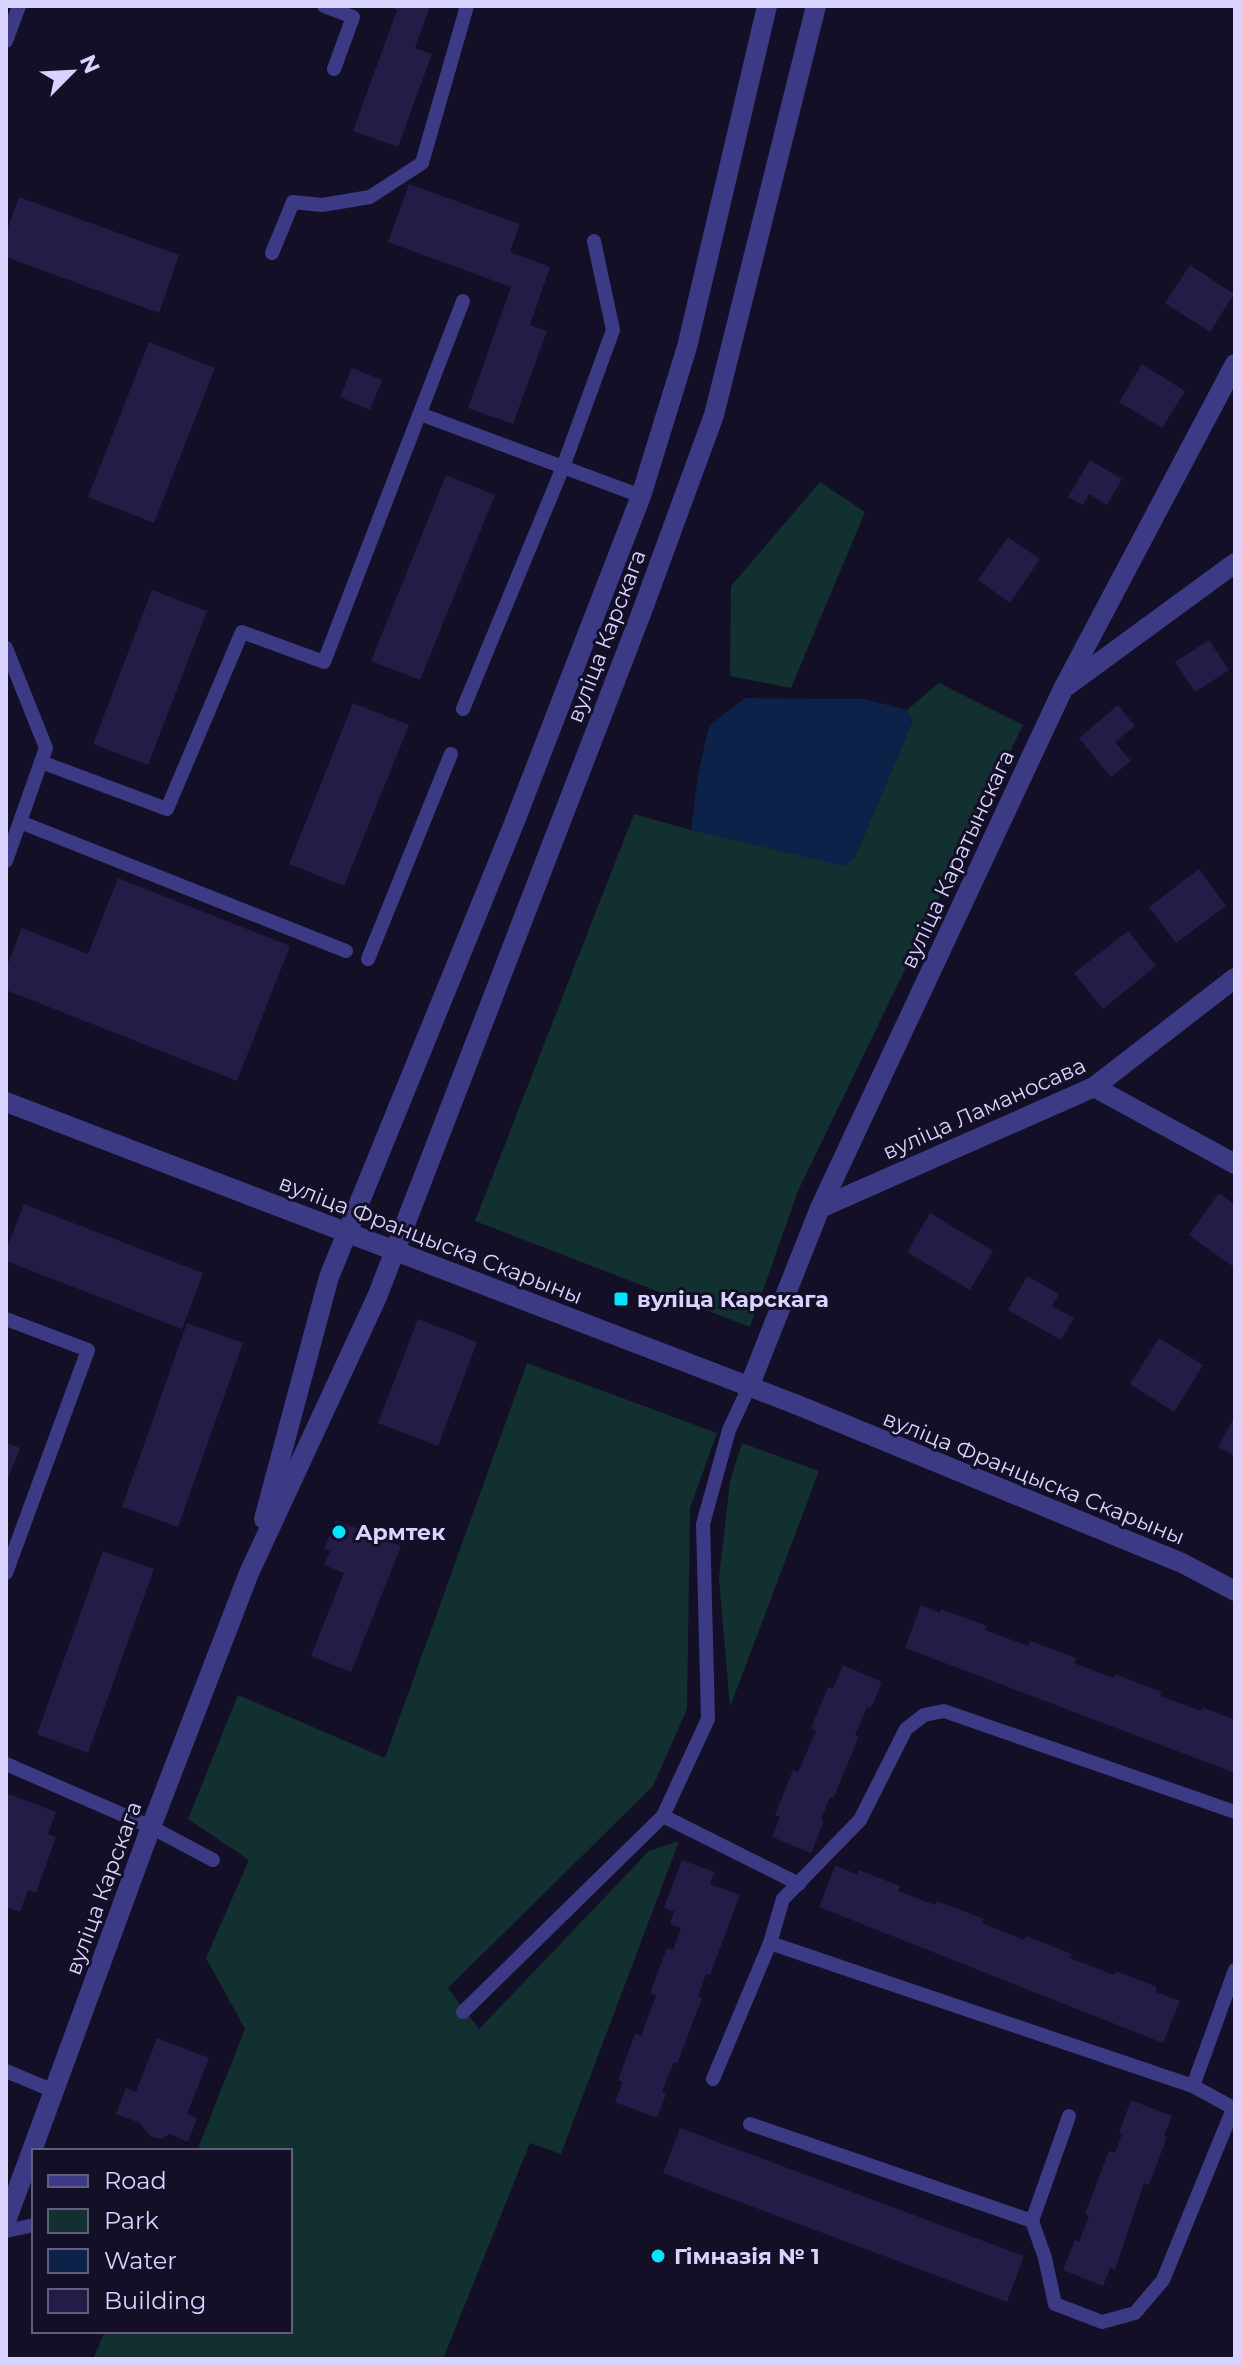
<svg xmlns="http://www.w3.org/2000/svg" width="1241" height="2365" viewBox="0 0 1241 2365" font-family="Montserrat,sans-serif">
<rect width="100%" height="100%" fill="#130f26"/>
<!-- green -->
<g fill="#12302f">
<path d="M 820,482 L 865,512 L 791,688 L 730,676 L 731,586 Z"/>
<path d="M 939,683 L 1023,725 L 798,1191 L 750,1327 L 475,1221 L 634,814 L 691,830 L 855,857 L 912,722 L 907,710 Z"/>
<path d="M 527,1363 L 717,1433 L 690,1508 L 687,1709 L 653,1786 L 448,1988 L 479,2029 L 649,1851 L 679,1841 L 561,2154 L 530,2143 L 443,2359 L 93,2359 L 105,2331 L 290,2331 L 290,2151 L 197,2151 L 245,2029 L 206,1958 L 249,1860 L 188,1819 L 238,1695 L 385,1758 Z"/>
<path d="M 742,1443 L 819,1471 L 730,1707 L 719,1578 L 730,1481 Z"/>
</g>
<!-- water -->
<path fill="#0c2248" d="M 745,698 L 865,699 L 907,710 L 912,722 L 855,857 L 844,866 L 691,830 L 698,775 L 709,726 Z"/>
<!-- building -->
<g fill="#241b47">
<path d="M 386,6 L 430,6 L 415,48 L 432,54 L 398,147 L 353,131 L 397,10 Z"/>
<path d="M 409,184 L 520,224 L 510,252 L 550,267 L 530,325 L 547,331 L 513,424 L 468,408 L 511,287 L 388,242 Z"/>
<path d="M 19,197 L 179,255 L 159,313 L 6,257 L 6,233 Z"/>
<path d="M 1190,265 L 1234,294 L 1210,332 L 1165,303 Z"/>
<path d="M 149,342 L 215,368 L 154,523 L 88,497 Z"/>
<path d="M 1142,364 L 1185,391 L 1162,428 L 1119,402 Z"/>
<path d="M 352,368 L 382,380 L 370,410 L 340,397 Z"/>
<path d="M 1090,460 L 1122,479 L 1107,505 L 1089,494 L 1083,505 L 1068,497 Z"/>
<path d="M 446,475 L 495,495 L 420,680 L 371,661 Z"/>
<path d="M 1008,537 L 1040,559 L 1010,603 L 978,580 Z"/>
<path d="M 152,590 L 207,611 L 148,765 L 93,744 Z"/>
<path d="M 1209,640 L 1229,670 L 1195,692 L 1175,662 Z"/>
<path d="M 353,703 L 409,725 L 344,886 L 289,864 Z"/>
<path d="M 1118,705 L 1135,726 L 1115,742 L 1131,761 L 1111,777 L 1079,738 Z"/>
<path d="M 1199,869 L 1226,906 L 1176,943 L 1149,907 Z"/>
<path d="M 118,878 L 290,946 L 237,1081 L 6,990 L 6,968 L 22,928 L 88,954 Z"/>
<path d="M 1128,931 L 1156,966 L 1103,1009 L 1074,973 Z"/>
<path d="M 1219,1193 L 1235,1205 L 1235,1268 L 1189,1235 Z"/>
<path d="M 24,1204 L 203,1273 L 182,1329 L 6,1261 L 6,1250 Z"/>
<path d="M 930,1213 L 993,1251 L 970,1290 L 907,1252 Z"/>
<path d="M 1027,1276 L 1059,1294 L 1052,1306 L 1074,1318 L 1061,1340 L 1008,1310 Z"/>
<path d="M 418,1319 L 477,1342 L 438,1446 L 378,1423 Z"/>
<path d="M 187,1323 L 243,1343 L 178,1527 L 122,1507 Z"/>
<path d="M 1159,1338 L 1203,1365 L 1174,1412 L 1130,1384 Z"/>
<path d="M 1235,1416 L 1235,1456 L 1218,1447 Z"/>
<path d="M 6,1442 L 20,1448 L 6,1484 Z"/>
<path d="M 336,1520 L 401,1546 L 351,1672 L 311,1656 L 344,1573 L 324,1565 L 330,1551 L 324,1549 Z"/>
<path d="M 103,1551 L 154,1569 L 88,1753 L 37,1734 Z"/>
<path d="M 921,1605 L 940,1613 L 941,1609 L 987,1626 L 985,1630 L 1028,1646 L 1030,1641 L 1076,1658 L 1074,1663 L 1113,1678 L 1115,1674 L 1162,1692 L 1160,1696 L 1201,1711 L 1202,1707 L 1235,1720 L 1235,1773 L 905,1648 Z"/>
<path d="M 843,1665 L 882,1682 L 871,1708 L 867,1707 L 855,1735 L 859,1736 L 833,1799 L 830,1797 L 821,1820 L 824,1821 L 811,1853 L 772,1837 L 780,1817 L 775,1815 L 793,1770 L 798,1772 L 816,1731 L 811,1728 L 828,1687 L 833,1689 Z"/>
<path d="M 9,1794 L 56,1812 L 48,1834 L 56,1837 L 36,1893 L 28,1890 L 20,1912 L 6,1907 L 6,1801 Z"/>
<path d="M 682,1860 L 715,1872 L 710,1884 L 740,1895 L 710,1975 L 706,1974 L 698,1996 L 702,1998 L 677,2064 L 674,2062 L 662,2092 L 666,2094 L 657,2118 L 615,2102 L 623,2082 L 618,2080 L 635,2034 L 641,2036 L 656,1995 L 650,1993 L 667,1948 L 673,1950 L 681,1928 L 670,1924 L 674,1911 L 664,1908 Z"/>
<path d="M 835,1866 L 857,1874 L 859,1870 L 900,1886 L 898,1891 L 935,1905 L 937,1901 L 984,1919 L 982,1923 L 1024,1940 L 1026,1936 L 1072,1954 L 1070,1958 L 1114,1975 L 1116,1971 L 1157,1987 L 1156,1992 L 1180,2001 L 1163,2043 L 819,1907 Z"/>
<path d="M 157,2038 L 209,2058 L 187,2114 L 197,2118 L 188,2142 L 170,2134 L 161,2139 L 151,2137 L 140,2123 L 116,2114 L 126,2088 L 136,2092 Z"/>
<path d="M 1131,2100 L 1172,2116 L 1164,2136 L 1167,2137 L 1149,2185 L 1144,2183 L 1115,2270 L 1110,2268 L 1103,2286 L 1063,2270 L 1075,2240 L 1079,2242 L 1089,2216 L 1085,2214 L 1109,2151 L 1115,2153 L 1122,2134 L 1119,2133 Z"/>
<path d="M 680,2128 L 1024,2256 L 1007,2302 L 663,2173 Z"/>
</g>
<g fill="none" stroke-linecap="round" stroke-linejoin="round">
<!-- service -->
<g stroke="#3d3a85" stroke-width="14">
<path d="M 324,6 L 353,17 L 334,69"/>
<path d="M 6,41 L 19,6"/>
<path d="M 272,253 L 293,202 L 322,205 L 370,197 L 422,163 L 467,6"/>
<path d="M 420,414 L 641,496"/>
<path d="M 6,648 L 46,748 L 6,861"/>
<path d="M 463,709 L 563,467 L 613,330 L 594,241"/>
<path d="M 41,762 L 167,809 L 242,632 L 324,662 L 463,301"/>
<path d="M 20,822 L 346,951"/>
<path d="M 368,959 L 451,754"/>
<path d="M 6,1319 L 88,1350 L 6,1573"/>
<path d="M 6,1764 L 151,1827 L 213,1860"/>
<path d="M 663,1816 L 799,1884"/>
<path d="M 770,1943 L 783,1899 L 860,1820 L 906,1729 L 924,1715 L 944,1711 L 1235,1812"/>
<path d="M 463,2012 L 663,1816 L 708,1719 L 703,1524 L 729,1430 L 749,1387"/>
<path d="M 6,2071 L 54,2091"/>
<path d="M 713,2079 L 770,1943 L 1193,2086 L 1235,2109"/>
<path d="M 1193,2086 L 1235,1970"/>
<path d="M 750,2124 L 1032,2221 L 1069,2116"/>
<path d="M 1032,2221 L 1045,2258 L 1055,2304 L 1102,2322 L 1135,2313 L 1163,2280 L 1233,2109"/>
<path d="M 6,2231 L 34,2225"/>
</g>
<!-- minor -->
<g stroke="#3d3a85" stroke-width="20">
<path d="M 1067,686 L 1235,563"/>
<path d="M 1094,1087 L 1235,1164"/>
<path d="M 820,1208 L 1094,1087 L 1235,978"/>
<path d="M 749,1387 L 820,1208 L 1063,689 L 1235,364"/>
</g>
<!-- tertiary -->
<g stroke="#3d3a85" stroke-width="20">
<path d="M 6,1102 L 795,1404 L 1182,1563 L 1235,1591"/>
<path d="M 264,1519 L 329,1277 L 513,826 L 641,496 L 687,347 L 767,6"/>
<path d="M 6,2221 L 151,1827 L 249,1573 L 377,1297 L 641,614 L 714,415 L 816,6"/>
</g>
</g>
<!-- markers -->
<g fill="#00e5ff" stroke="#130f26" stroke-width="3">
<rect x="613" y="1291" width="16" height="16" rx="4"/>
<circle cx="339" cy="1532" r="8"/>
<circle cx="658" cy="2256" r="8"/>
</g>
<g text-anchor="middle" stroke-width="6" stroke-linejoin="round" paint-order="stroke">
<!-- street labels -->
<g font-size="22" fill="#d9d4ff" stroke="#130f26">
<text transform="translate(606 636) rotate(-69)" y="8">вуліца Карскага</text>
<text transform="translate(957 859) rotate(-65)" y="8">вуліца Каратынскага</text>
<text transform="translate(984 1108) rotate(-24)" y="8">вуліца Ламаносава</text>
<text transform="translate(431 1239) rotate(21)" y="8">вуліца Францыска Скарыны</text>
<text transform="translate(1034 1477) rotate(22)" y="8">вуліца Францыска Скарыны</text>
<text transform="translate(103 1888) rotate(-70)" y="8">вуліца Карскага</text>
</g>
<!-- poi labels -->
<g font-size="22" font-weight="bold" fill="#d9d4ff" stroke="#130f26" text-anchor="start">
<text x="637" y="1307">вуліца Карскага</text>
<text x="355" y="1540">Армтек</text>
<text x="674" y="2264">Гімназія № 1</text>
</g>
</g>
<!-- border -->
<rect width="1241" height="2365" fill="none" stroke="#d9d4ff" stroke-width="16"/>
<!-- legend -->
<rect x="32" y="2149" width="260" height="184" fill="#130f26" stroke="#625e7d" stroke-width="2"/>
<rect x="48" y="2175" width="40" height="12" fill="#3d3a85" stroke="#625e7d" stroke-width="2"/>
<text x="104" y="2189" font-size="24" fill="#d9d4ff">Road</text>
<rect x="48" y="2209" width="40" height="24" fill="#12302f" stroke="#625e7d" stroke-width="2"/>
<text x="104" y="2229" font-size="24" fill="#d9d4ff">Park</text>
<rect x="48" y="2249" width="40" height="24" fill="#0c2248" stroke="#625e7d" stroke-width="2"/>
<text x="104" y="2269" font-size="24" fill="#d9d4ff">Water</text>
<rect x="48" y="2289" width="40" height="24" fill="#241b47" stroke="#625e7d" stroke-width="2"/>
<text x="104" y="2309" font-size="24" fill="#d9d4ff">Building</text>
<!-- north arrow -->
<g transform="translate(72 72) rotate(66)" stroke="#130f26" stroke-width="6" paint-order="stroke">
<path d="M0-6L14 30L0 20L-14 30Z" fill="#d9d4ff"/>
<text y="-12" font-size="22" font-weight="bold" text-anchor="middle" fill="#d9d4ff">N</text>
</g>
</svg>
